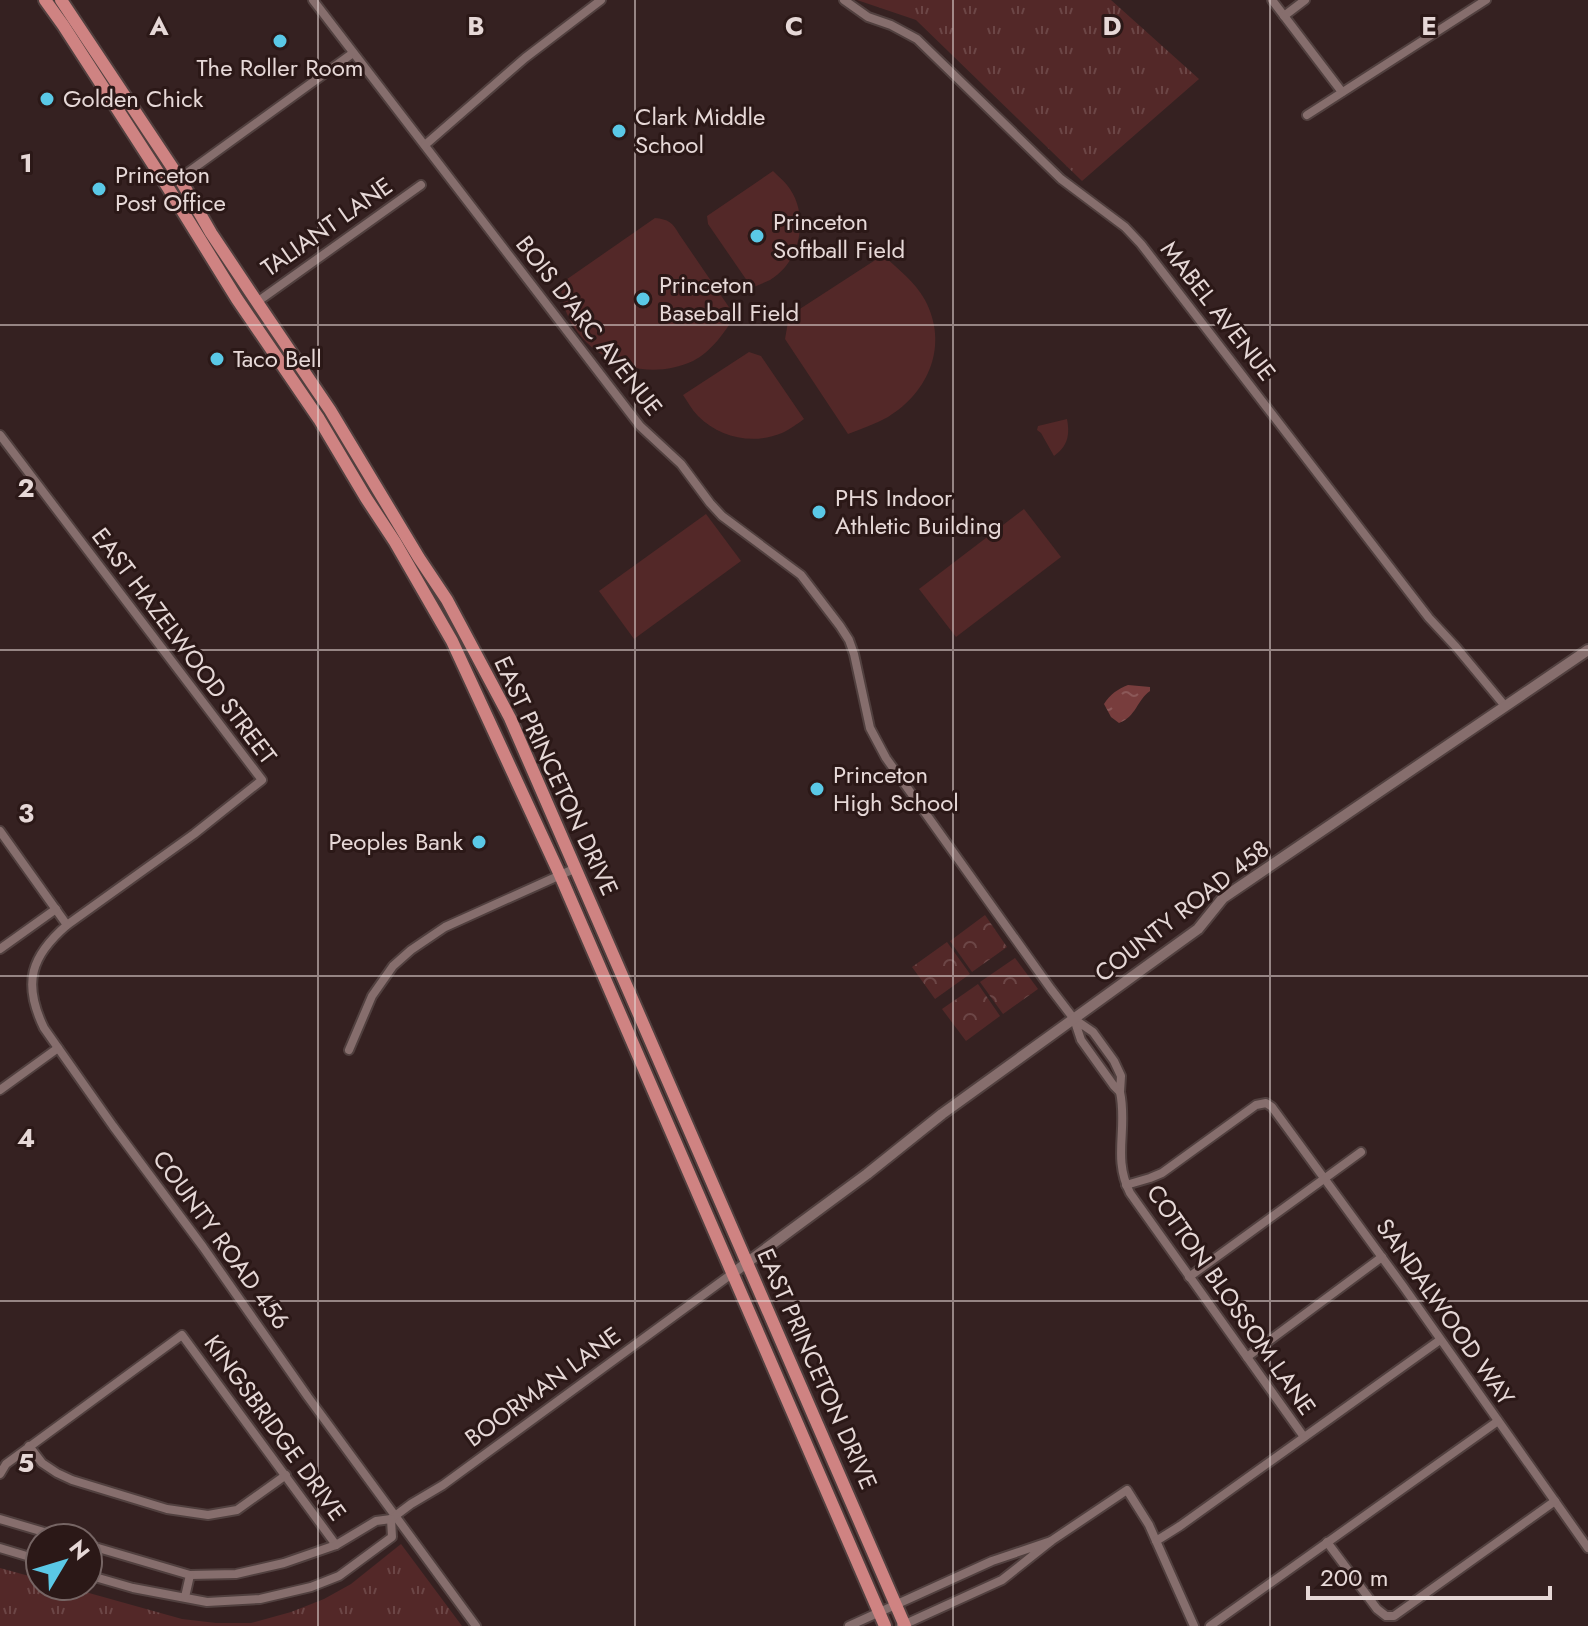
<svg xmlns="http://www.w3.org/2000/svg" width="1588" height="1626" viewBox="0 0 1588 1626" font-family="Jost,sans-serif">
<defs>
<pattern id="grass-tufts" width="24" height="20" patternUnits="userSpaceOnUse" patternTransform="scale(2)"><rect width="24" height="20" fill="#532828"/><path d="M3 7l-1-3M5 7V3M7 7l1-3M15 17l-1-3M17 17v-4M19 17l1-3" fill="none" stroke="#6c4646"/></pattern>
<pattern id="park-crowns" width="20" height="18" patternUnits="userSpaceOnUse" patternTransform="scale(2)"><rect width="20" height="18" fill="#532828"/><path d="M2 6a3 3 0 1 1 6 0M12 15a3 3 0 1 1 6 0" fill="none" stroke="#6c4646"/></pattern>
<pattern id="water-ripples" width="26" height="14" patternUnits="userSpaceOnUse" patternTransform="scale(2)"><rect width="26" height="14" fill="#783d3d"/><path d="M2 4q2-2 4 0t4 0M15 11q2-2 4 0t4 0" fill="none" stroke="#8b5858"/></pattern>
</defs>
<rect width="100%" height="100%" fill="#352121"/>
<!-- grass -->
<g fill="url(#grass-tufts)">
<path d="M 857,0 L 1111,0 L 1199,79 L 1082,181 L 916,20 Z"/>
<path d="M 401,1544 L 462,1626 L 0,1626 L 0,1568 L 40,1579 L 40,1586 L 64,1586 L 182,1619 L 216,1623 L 251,1623 L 291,1612 L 324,1599 L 351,1584 Z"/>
</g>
<!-- park -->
<g fill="url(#park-crowns)">
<path d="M 985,915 L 1007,947 L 972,972 L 950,941 Z"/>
<path d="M 947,942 L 970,974 L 935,999 L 912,967 Z"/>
<path d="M 1015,958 L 1038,989 L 1003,1014 L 980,982 Z"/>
<path d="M 978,984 L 1000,1016 L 966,1041 L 942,1009 Z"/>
</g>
<!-- pitch -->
<g fill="#532828">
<path d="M 773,171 C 777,175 783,180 787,185 C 810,213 802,261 770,280 C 764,283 758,285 752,288 L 708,224 L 707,216 Z"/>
<path d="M 655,218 C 668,219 673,223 679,234 L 735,316 C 724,333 712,351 693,361 C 646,383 588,362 567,314 C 563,305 562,294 560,284 Z"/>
<path d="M 883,255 C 898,269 915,282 925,300 C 949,345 929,392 888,417 C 875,424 861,429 848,434 L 785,339 L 789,316 Z"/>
<path d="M 749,352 L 761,356 L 804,419 C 797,424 789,430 782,433 C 753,445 720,438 698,416 C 692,410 688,402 683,395 Z"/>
<path d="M 1067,419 C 1070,435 1068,446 1054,456 L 1041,433 L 1037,430 L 1038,426 Z"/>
<path d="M 1024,509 L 1061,557 L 956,637 L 919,589 Z"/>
<path d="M 706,514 L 741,561 L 634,639 L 599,591 Z"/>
</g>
<!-- water -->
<path fill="url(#water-ripples)" d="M 1128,685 L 1150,687 L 1150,691 C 1137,700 1136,717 1119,723 L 1111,717 L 1104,704 C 1110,694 1118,689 1128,685 Z"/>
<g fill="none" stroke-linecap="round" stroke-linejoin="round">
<defs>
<g id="minor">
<path d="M 313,0 L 640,426 L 681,464 L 710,503 L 722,516 L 801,575 L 840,626 L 849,640 L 854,654 L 870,728 L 886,758 L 1051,989 L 1074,1019 L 1093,1032 L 1114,1061 L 1121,1076 L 1120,1092 L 1114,1086 L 1081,1040 L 1074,1019"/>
<path d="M 844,0 L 868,17 L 891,25 L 917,39 L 1061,179 L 1125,227 L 1141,244 L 1429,618 L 1456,647 L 1505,706"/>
<path d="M 1272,0 L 1342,92"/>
<path d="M 1284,16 L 1305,0"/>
<path d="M 1307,115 L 1486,0"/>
<path d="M 425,145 L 525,58 L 601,0"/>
<path d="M 176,181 L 353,53"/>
<path d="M 257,302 L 421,185"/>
<path d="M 0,435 L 262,780 L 194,834 L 67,925 C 31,956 22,983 44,1028 L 113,1126 L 203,1247 L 308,1397 L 476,1626"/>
<path d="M 0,831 L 67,925"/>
<path d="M 0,949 L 56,909"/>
<path d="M 349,1050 L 372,996 L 393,966 L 411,950 L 445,927 L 576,868"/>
<path d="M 0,1090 L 58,1048"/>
<path d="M 1120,1092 C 1128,1129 1112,1157 1130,1193 L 1304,1437"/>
<path d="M 1126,1185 L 1150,1178 L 1162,1173 L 1256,1105 L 1266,1103 L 1272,1107 L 1403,1286 L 1588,1548"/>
<path d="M 1189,1277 L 1361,1152"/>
<path d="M 1247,1357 L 1382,1257"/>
<path d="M 29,1446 L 42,1463 L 57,1473 L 72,1480 L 167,1509 L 208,1515 L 237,1510 L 286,1475"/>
<path d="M 0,1474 L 6,1464 L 182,1335 L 336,1545"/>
<path d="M 0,1519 L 64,1538"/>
<path d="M 1051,1541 L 1127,1490 L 1149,1525 L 1194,1626"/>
<path d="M 1156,1541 L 1180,1526 L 1440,1340"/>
<path d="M 1327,1542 L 1377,1609 L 1386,1616 L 1394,1616 L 1555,1501"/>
<path d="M 88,1545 L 190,1575 L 236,1574 L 284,1563 L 336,1545 L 376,1521 L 391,1519 L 411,1504 L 443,1485 L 733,1273"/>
<path d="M 0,1548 L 40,1560"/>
<path d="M 88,1575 L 133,1588 L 207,1602 L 260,1599 L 311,1587 L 339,1576 L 392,1537 L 391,1519"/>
<path d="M 185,1597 L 190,1575"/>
<path d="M 849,1626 L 992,1561 L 1051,1541 L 1002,1580 L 901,1626"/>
<path d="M 1210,1626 L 1498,1421"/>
</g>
<path id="tertiary" d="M 733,1273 L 867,1174 L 942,1114 L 1198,929 L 1223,898 L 1588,650"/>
<g id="trunk">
<path d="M 45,0 L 63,25 L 167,186 L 237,299 L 319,419 L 366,498 L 395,542 L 452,641 L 560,875 L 885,1626"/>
<path d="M 61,0 L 180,179 L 211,233 L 257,302 L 330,410 L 419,558 L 447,600 L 510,718 L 905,1626"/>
</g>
</defs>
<!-- minor casing -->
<use href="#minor" stroke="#51403f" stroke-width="12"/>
<!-- tertiary casing -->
<use href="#tertiary" stroke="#51403f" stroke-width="14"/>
<!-- trunk casing -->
<use href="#trunk" stroke="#51403f" stroke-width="16"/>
<!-- minor -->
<use href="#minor" stroke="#866e6d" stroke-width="8"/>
<!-- tertiary -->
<use href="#tertiary" stroke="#866e6d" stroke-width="10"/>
<!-- trunk -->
<use href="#trunk" stroke="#cf8382" stroke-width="12"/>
</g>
<!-- grid -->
<path fill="none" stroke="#e6d8d7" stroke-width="2" stroke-opacity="0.55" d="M 318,0 L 318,1626M 635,0 L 635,1626M 953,0 L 953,1626M 1270,0 L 1270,1626M 0,325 L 1588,325M 0,650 L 1588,650M 0,976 L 1588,976M 0,1301 L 1588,1301"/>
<!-- markers -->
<g fill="#5ac8e6" stroke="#2b1817" stroke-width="3">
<circle cx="280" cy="41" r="8"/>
<circle cx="47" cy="99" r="8"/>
<circle cx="619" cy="131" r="8"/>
<circle cx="99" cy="189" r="8"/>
<circle cx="757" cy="236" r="8"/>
<circle cx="643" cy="299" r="8"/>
<circle cx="217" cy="359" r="8"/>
<circle cx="819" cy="512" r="8"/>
<circle cx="817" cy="789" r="8"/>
<circle cx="479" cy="842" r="8"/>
</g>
<g text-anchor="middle" stroke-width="6" stroke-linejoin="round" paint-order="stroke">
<!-- poi labels -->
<g font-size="24" fill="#e6d8d7" stroke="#2b1817" text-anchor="start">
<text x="280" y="76" text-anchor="middle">The Roller Room</text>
<text x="63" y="107">Golden Chick</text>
<text x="635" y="125">Clark Middle<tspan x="635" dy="28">School</tspan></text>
<text x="115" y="183">Princeton<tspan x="115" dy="28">Post Office</tspan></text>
<text x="773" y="230">Princeton<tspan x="773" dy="28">Softball Field</tspan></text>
<text x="659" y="293">Princeton<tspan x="659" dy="28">Baseball Field</tspan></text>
<text x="233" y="367">Taco Bell</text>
<text x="835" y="506">PHS Indoor<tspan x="835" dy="28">Athletic Building</tspan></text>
<text x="833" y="783">Princeton<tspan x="833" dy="28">High School</tspan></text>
<text x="463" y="850" text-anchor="end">Peoples Bank</text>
</g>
<!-- street labels -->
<g font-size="24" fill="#e6d8d7" stroke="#2b1817">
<text transform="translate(327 227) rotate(-35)" y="8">TALIANT LANE</text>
<text transform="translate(1218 311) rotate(52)" y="8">MABEL AVENUE</text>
<text transform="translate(589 326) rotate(52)" y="8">BOIS D'ARC AVENUE</text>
<text transform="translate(184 646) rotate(53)" y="8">EAST HAZELWOOD STREET</text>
<text transform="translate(556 776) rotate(65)" y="8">EAST PRINCETON DRIVE</text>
<text transform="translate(1182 911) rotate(-38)" y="8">COUNTY ROAD 458</text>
<text transform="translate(221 1240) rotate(54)" y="8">COUNTY ROAD 456</text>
<text transform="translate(1231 1300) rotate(55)" y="8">COTTON BLOSSOM LANE</text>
<text transform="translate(1445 1312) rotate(55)" y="8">SANDALWOOD WAY</text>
<text transform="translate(817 1369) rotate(66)" y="8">EAST PRINCETON DRIVE</text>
<text transform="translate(543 1387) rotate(-36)" y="8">BOORMAN LANE</text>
<text transform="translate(275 1428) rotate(54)" y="8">KINGSBRIDGE DRIVE</text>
</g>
</g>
<g font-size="26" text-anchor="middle" font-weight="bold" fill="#e6d8d7" stroke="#2b1817" stroke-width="6" stroke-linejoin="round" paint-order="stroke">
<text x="159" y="35">A</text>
<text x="476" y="35">B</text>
<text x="794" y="35">C</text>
<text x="1112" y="35">D</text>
<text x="1429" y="35">E</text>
<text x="26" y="172">1</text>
<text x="26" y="497">2</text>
<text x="26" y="822">3</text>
<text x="26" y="1147">4</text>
<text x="26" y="1472">5</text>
</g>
<!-- north arrow -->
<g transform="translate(64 1562) rotate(52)"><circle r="38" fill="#2b1817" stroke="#766564" stroke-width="2"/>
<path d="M0-6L14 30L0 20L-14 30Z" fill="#5ac8e6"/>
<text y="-12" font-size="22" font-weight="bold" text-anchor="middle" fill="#e6d8d7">N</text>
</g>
<!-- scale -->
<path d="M1308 1586v12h242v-12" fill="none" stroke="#e6d8d7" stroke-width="4"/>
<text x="1320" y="1586" font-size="24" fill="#e6d8d7" stroke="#2b1817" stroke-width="6" paint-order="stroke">200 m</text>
</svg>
